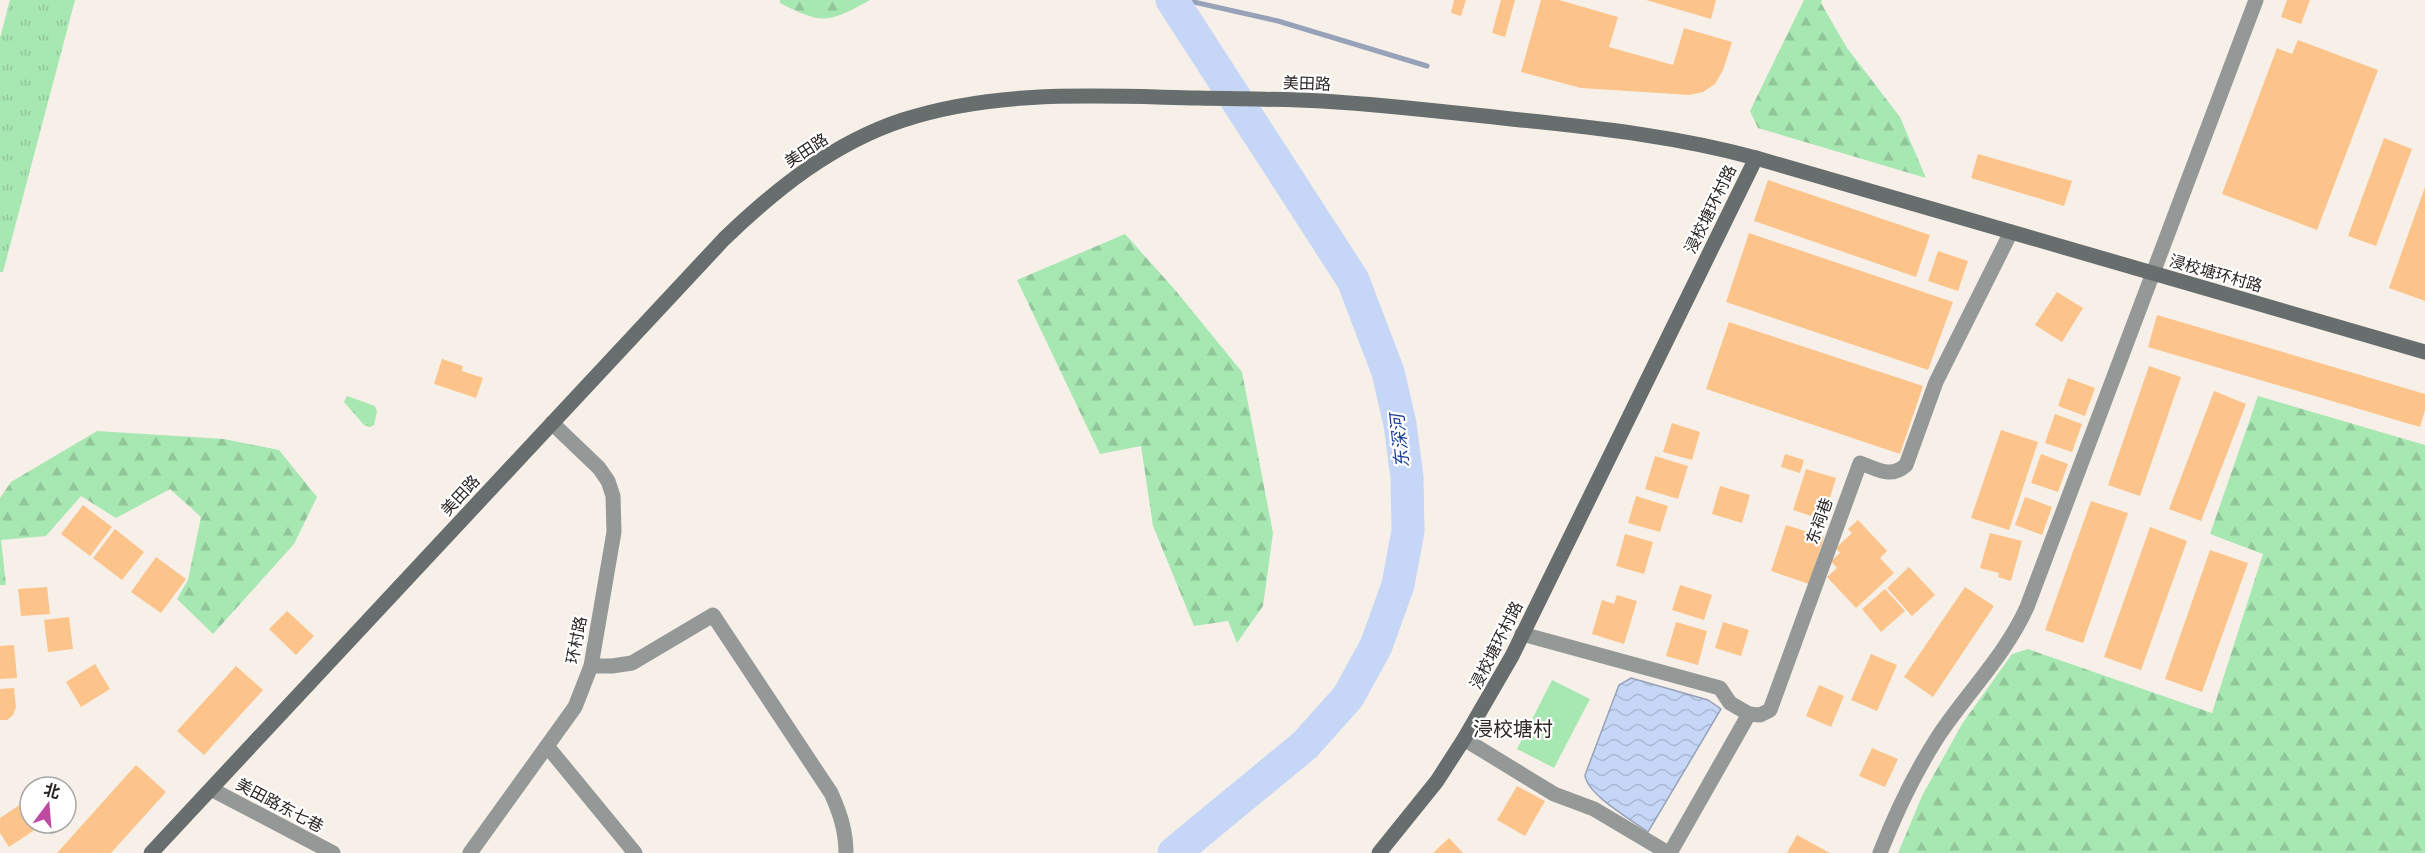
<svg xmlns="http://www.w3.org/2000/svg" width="2425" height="853" viewBox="0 0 2425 853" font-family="'Noto Serif','Noto Sans SC',serif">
<defs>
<pattern id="grass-tufts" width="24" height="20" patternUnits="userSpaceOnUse" patternTransform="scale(1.5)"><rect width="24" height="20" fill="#a7e7b2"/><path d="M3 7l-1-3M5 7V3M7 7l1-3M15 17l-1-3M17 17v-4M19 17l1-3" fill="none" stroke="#90c699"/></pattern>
<pattern id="forest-firs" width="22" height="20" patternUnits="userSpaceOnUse" patternTransform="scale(1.5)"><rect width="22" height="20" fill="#a7e7b2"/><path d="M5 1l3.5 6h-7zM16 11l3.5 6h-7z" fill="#90c699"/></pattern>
<pattern id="water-waves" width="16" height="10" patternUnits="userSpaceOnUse" patternTransform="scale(1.5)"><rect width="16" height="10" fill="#c6d6f7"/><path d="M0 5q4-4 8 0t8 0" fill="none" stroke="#aab8d4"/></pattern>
</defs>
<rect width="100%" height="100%" fill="#f7f0e9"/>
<!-- grass -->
<g fill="url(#grass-tufts)">
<path d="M 10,0 L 75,0 L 3,272 L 0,272 L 0,38 Z"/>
<path d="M 347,396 L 375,406 L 377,411 L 374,425 L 370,427 L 364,425 L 344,402 Z"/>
</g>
<!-- forest -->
<g fill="url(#forest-firs)">
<path d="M 780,0 L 870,0 C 828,23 823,25 780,3 Z"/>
<path d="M 1804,0 L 1822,0 L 1821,3 L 1847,48 L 1900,117 L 1926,178 L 1758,128 L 1750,111 Z"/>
<path d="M 1125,234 L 1176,291 L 1242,372 L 1273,533 L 1263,606 L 1237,643 L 1228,621 L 1194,626 L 1153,526 L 1141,446 L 1100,454 L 1017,280 Z"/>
<path d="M 2258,396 L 2425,445 L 2425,853 L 1898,853 L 1922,796 L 1962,724 L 2012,654 L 2028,649 L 2212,713 L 2263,554 L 2210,534 Z"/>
<path d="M 97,431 L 224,439 L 279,450 L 317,497 L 294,544 L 213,634 L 177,599 L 188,580 L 201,517 L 170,489 L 116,518 L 81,496 L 46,536 L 1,540 L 6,585 L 0,585 L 0,498 L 11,482 Z"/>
</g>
<!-- pitch -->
<path fill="#a7e7b2" d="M 1552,680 L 1590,699 L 1554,768 L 1517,749 Z"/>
<!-- water -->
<path fill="url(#water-waves)" stroke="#97a1b8" stroke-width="1.5" d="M 1631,678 L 1708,700 L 1721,709 L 1648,832 C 1632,820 1587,795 1585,775 L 1619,685 Z"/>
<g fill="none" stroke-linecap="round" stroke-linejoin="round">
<!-- stream -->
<path stroke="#97a1b8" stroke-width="5" d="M 1185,0 L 1278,21 L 1427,66"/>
<!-- river -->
<path stroke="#c6d6f7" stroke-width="33" d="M 1172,0 L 1353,280 L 1388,372 L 1400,424 L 1407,477 L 1408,531 L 1398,585 L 1376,646 L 1348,697 L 1305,745 L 1174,853"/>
</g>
<!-- building -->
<g fill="#fcc48a">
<path d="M 1454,0 L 1466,0 L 1461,16 L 1451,13 Z"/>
<path d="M 1501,0 L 1515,0 L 1505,37 L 1492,33 Z"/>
<path d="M 1541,0 L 1559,0 L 1618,17 L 1609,47 L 1673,65 L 1684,28 L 1732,42 L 1723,70 L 1715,84 L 1703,92 L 1690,95 L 1581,88 L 1521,72 Z"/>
<path d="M 1646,0 L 1716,0 L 1711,19 Z"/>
<path d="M 2287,0 L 2310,0 L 2301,24 L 2281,17 Z"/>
<path d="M 2298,40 L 2378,70 L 2317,230 L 2222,194 L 2277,48 L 2292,54 Z"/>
<path d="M 2384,138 L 2412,149 L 2376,246 L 2348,236 Z"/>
<path d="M 1978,154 L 2072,181 L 2064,206 L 1971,178 Z"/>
<path d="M 1768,180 L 1930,235 L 1916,277 L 1754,221 Z"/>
<path d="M 2425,187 L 2425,301 L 2389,288 Z"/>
<path d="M 1749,233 L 1953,302 L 1928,370 L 1726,302 Z"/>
<path d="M 1938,251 L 1968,261 L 1958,291 L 1928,281 Z"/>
<path d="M 2057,292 L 2083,308 L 2062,342 L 2035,325 Z"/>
<path d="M 2157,315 L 2425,394 L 2425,410 L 2420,427 L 2148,347 Z"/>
<path d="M 1729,322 L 1923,386 L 1900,454 L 1706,389 Z"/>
<path d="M 442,359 L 463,366 L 462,371 L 483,378 L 476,398 L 434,384 Z"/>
<path d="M 2149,366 L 2181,377 L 2140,496 L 2108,485 Z"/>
<path d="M 2068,378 L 2095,388 L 2085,416 L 2058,406 Z"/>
<path d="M 2214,391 L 2246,404 L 2201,521 L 2169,509 Z"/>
<path d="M 2055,414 L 2082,424 L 2072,452 L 2045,443 Z"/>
<path d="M 1672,423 L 1700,432 L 1692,460 L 1663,452 Z"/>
<path d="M 2001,430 L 2038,442 L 2009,530 L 1971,518 Z"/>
<path d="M 1785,454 L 1804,460 L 1800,473 L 1781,467 Z"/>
<path d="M 2041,454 L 2068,464 L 2058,492 L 2031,483 Z"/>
<path d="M 1655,456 L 1688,466 L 1678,499 L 1645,489 Z"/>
<path d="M 1806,469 L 1836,478 L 1823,520 L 1793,510 Z"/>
<path d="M 1720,486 L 1750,495 L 1742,523 L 1712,514 Z"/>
<path d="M 1636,496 L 1668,506 L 1660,532 L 1628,523 Z"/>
<path d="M 2025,497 L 2052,507 L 2042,535 L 2015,525 Z"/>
<path d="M 2091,501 L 2128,513 L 2083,643 L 2045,630 Z"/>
<path d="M 83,505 L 112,527 L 90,556 L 61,534 Z"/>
<path d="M 1858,520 L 1887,551 L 1880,558 L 1894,573 L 1856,608 L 1827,577 L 1837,568 L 1831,561 L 1840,553 L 1836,548 L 1852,533 L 1848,529 Z"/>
<path d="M 1786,525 L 1824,537 L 1809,584 L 1771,571 Z"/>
<path d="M 2150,527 L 2187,541 L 2141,670 L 2104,657 Z"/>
<path d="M 115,529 L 144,552 L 122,580 L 93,558 Z"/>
<path d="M 1990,533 L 2022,541 L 2011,581 L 1998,577 L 1999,573 L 1980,568 Z"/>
<path d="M 1625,534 L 1653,542 L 1644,574 L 1616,566 Z"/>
<path d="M 2210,550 L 2248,563 L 2202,692 L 2165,679 Z"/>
<path d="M 156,557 L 186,579 L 161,613 L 131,592 Z"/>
<path d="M 1909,567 L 1935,595 L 1912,616 L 1887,588 Z"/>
<path d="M 1680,585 L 1712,595 L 1704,620 L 1672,610 Z"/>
<path d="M 47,587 L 50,614 L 21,616 L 18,589 Z"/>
<path d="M 1965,587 L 1994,606 L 1933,697 L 1904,677 Z"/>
<path d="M 1885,589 L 1905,611 L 1881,632 L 1862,609 Z"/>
<path d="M 1617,595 L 1637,601 L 1624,644 L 1592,634 L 1602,600 L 1614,604 Z"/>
<path d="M 287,611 L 314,636 L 296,655 L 269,629 Z"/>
<path d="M 69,617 L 73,649 L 48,652 L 44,620 Z"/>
<path d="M 1676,622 L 1707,631 L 1698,665 L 1666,656 Z"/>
<path d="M 1723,622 L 1749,630 L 1741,656 L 1715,648 Z"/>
<path d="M 14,645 L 17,678 L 0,679 L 0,646 Z"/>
<path d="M 1871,654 L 1897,665 L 1877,711 L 1851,700 Z"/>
<path d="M 95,664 L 110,689 L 81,707 L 66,682 Z"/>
<path d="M 236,666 L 263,690 L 204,755 L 177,731 Z"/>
<path d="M 1819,685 L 1844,696 L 1831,727 L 1806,716 Z"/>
<path d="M 14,688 L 16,707 L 13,715 L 7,720 L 0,720 L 0,689 Z"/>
<path d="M 1872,748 L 1898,759 L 1885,787 L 1859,776 Z"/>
<path d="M 136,765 L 166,792 L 111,853 L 57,853 Z"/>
<path d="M 1517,786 L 1545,801 L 1525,836 L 1497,820 Z"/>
<path d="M 30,798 L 30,823 L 45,823 L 9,847 L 0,833 L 0,818 Z"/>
<path d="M 1797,835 L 1830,853 L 1787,853 Z"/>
<path d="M 1449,838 L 1463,853 L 1433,853 Z"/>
</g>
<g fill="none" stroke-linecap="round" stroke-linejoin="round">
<!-- street -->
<g stroke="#949897" stroke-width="15">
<path d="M 1522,634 L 1720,688 L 1730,703 L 1749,714"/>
<path d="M 591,666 L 612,666 L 632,663 L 713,615 L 831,793 C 840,813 846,831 846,853"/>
<path d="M 1464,739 L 1554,794 L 1594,809 L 1668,853"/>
<path d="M 547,746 L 635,853"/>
<path d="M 211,789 L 333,853"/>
<path d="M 470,853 L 575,707 L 591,666 L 614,532 L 613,496 L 608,481 L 599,468 L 552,423"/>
<path d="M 1670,853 L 1749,714 L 1760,715 L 1770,710 L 1860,463 C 1878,469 1890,479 1906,465 L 1936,382 L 2011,232"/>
<path d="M 1880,853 C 1896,812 1915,772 1939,735 C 1968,692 2006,654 2027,607 L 2256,0"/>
</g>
<!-- secondary -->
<g stroke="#686e6d" stroke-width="15">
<path d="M 151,853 L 724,239 C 776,189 833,143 903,120 C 998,89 1099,96 1198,98 C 1239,99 1281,99 1322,101 C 1389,105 1455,113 1521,120 C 1600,128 1679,137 1756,158"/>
<path d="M 1379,853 L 1437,781 L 1464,739 L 1512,656 L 1756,158 L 2425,352"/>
</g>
</g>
<g text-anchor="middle" stroke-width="4.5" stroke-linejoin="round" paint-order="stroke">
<!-- street labels -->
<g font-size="16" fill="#292624" stroke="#fff">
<text transform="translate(1307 83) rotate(2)" y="6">美田路</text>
<text transform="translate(806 150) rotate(-33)" y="6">美田路</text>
<text transform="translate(1710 209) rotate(-64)" y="6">浸校塘环村路</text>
<text transform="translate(2216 273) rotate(16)" y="6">浸校塘环村路</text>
<text transform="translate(460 495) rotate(-47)" y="6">美田路</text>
<text transform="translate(1819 521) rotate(-70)" y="6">东祠巷</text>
<text transform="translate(576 640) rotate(-79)" y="6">环村路</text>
<text transform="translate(1496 645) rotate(-63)" y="6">浸校塘环村路</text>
<text transform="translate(280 805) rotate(28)" y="6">美田路东七巷</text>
</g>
<!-- water labels -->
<g font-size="18" font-style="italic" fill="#1d409a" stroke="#fff">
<text transform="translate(1400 441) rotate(-96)" y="6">东深河</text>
</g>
<!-- quarter labels -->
<g font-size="20" fill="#2d2823" stroke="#fff">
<text x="1513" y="736">浸校塘村</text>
</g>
</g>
<!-- north arrow -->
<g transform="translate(48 805) rotate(16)"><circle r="28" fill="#ffffff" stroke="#a9a8a7" stroke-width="1.5"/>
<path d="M0-4.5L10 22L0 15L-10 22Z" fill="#be4aa2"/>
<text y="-9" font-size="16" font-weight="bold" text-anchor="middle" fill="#292624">北</text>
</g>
</svg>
